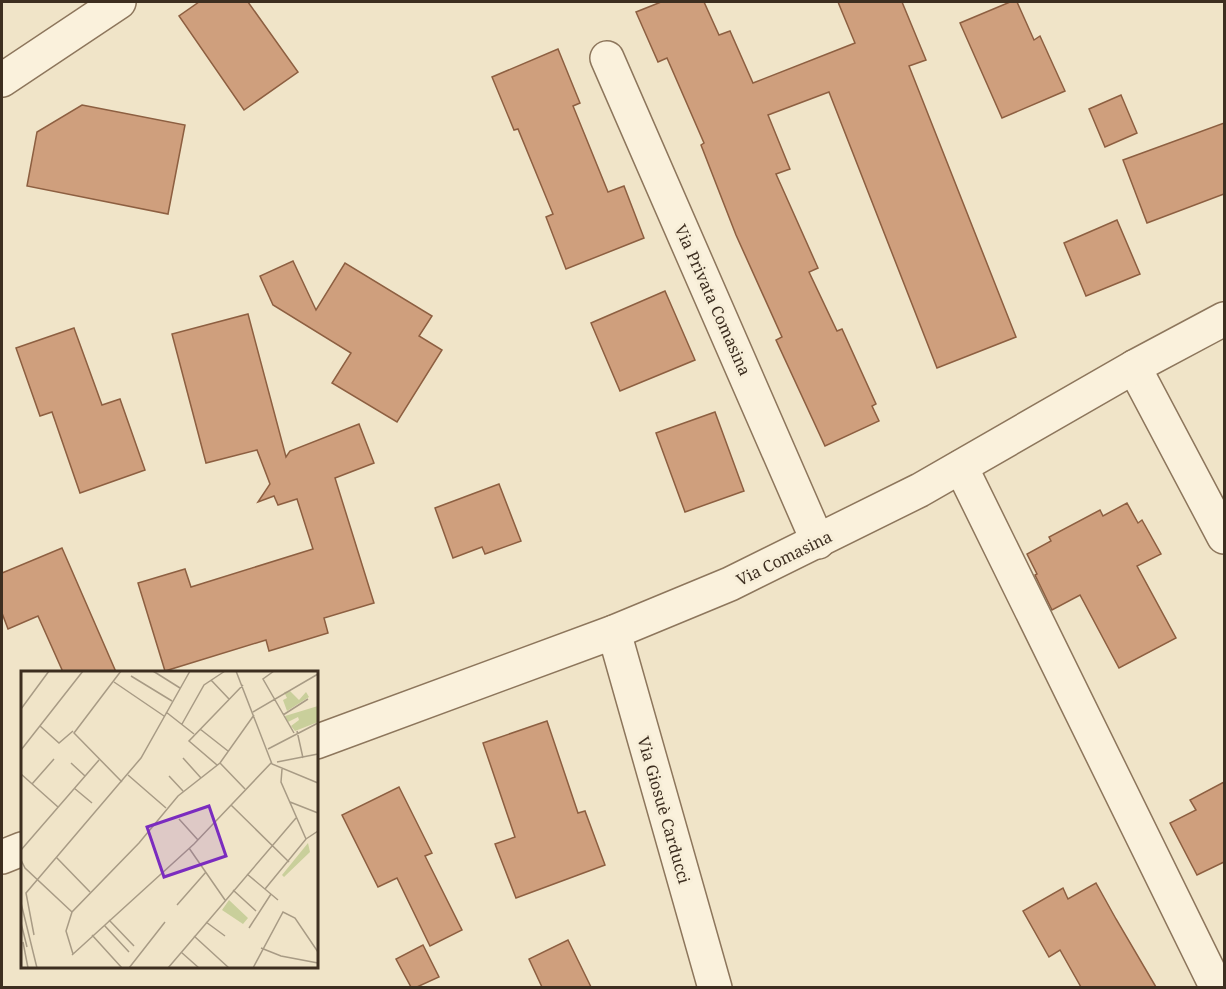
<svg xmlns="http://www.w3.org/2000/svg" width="1226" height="989" viewBox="0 0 1226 989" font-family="'Noto Serif',serif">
<rect width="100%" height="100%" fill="#f0e4c8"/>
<!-- building -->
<g fill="#cf9f7d" stroke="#8d5f41" stroke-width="1.5">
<path d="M 199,2 L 248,2 L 298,72 L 244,110 L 179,16 Z"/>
<path d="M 661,2 L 704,2 L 719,35 L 730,31 L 753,83 L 855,43 L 838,2 L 902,2 L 926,60 L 909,66 L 1016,337 L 937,368 L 829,92 L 768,115 L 790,169 L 776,174 L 818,268 L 809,272 L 837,331 L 842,329 L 876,404 L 872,406 L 879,421 L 825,446 L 776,340 L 782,337 L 736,235 L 701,145 L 704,143 L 667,58 L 658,62 L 636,12 Z"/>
<path d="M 1010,2 L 1017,2 L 1034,40 L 1040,36 L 1065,91 L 1002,118 L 960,23 Z"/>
<path d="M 558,49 L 580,103 L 573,106 L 608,192 L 624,186 L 644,238 L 566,269 L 546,217 L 553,214 L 518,129 L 514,130 L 492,77 Z"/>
<path d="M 1121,95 L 1137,133 L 1105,147 L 1089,109 Z"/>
<path d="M 82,105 L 185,125 L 168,214 L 27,186 L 37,132 Z"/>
<path d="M 1224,123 L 1224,194 L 1147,223 L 1123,160 Z"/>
<path d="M 1117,220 L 1140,274 L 1086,296 L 1064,243 Z"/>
<path d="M 293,261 L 316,310 L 345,263 L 432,316 L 419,336 L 442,350 L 397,422 L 332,383 L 351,353 L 273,305 L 260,276 Z"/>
<path d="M 665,291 L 695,360 L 620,391 L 591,323 Z"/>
<path d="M 248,314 L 286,457 L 290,451 L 359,424 L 374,463 L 335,478 L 374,603 L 324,618 L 328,633 L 269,651 L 266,640 L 165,671 L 138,583 L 185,569 L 191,587 L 313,549 L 297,499 L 278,505 L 274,496 L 258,502 L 270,484 L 257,450 L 206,463 L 172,334 Z"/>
<path d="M 74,328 L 102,405 L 120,399 L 145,470 L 80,493 L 52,412 L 40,416 L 16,348 Z"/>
<path d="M 715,412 L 744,491 L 685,512 L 656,433 Z"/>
<path d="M 499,484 L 521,541 L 485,554 L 482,547 L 453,558 L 435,508 Z"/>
<path d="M 1127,503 L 1138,523 L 1142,520 L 1161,554 L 1137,566 L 1176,638 L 1119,668 L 1080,595 L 1052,610 L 1035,575 L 1037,574 L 1027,554 L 1051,541 L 1049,537 L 1100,510 L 1103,516 Z"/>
<path d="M 62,548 L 116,672 L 63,672 L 38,616 L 8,629 L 2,613 L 2,573 Z"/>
<path d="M 547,721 L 578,813 L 585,811 L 605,865 L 516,898 L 495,844 L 515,837 L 483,743 Z"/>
<path d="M 1224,782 L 1224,864 L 1224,862 L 1197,875 L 1170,823 L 1196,810 L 1190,800 Z"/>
<path d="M 399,787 L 432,853 L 425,856 L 462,930 L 430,946 L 397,878 L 378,887 L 342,815 Z"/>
<path d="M 1096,883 L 1116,919 L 1156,987 L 1081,987 L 1060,950 L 1049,957 L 1023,911 L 1063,888 L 1068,899 Z"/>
<path d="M 568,940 L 591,987 L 542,987 L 529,959 Z"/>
<path d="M 423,945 L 439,977 L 417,987 L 411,987 L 396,959 Z"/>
</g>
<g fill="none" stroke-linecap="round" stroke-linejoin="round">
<defs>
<g id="minor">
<path d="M 607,58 L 818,542"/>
<path d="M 2,80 L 119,2"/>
<path d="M 1134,367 L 1224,537"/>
<path d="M 961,467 L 1217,988"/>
<path d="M 614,632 L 715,988"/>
<path d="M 316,742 L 614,632 L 730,584 L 920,490 L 1134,367 L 1224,319"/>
<path d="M 2,857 L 22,849"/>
</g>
</defs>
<!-- minor casing -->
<use href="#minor" stroke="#8d765c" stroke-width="36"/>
<!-- minor -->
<use href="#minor" stroke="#faf1dc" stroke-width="33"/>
</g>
<g text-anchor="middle" stroke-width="6" stroke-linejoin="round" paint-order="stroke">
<!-- street labels -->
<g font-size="16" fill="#3d2e20" stroke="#f7eed8">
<text transform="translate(713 300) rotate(66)" y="6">Via Privata Comasina</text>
<text transform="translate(784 558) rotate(-26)" y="6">Via Comasina</text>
<text transform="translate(664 810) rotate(74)" y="6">Via Giosuè Carducci</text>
</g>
</g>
<!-- overview -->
<g transform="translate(21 671)">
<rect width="297" height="297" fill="#f0e4c8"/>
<path d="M 269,20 L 278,29 L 285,21 L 288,26 L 266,40 L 262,29 L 266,27 L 263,21 ZM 297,35 L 297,51 L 274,60 L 270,55 L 278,49 L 277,46 L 267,51 L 264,45 ZM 287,172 L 289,181 L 263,206 L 261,204 ZM 208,229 L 227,247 L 222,253 L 201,239 Z" fill="#c9cf9b"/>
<path fill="none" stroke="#a89b85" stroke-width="1.5" d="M 100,0 L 53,62 L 101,111M 132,0 L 159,17M 215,0 L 251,93 L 297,112M 253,0 L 242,8 L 273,62M 110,5 L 151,30M 190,9 L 208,28M 93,11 L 143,45M 0,38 L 28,0M 145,41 L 173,63M 232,41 L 297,3M 262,44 L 287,28M 161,53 L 183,14 L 204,0M 19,55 L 38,72 L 52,60M 179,58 L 207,80M 276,60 L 282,87M 247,78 L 297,52M 0,79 L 62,0M 162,87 L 180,107M 256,91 L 297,83M 50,92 L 64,105M 199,92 L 224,118M 196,94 L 168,70 L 222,14M 261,98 L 260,111 L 285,168M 0,103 L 37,136M 107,104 L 145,137M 148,105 L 162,120M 11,113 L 33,88M 53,117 L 71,132M 269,131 L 297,142M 210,134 L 268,191M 158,148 L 177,169M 168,177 L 204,229M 0,179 L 78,89M 35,186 L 69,221M 0,189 L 4,197 L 51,241M 226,203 L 257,229M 244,218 L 285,168 L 297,160M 212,219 L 235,240M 0,232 L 16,297M 156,234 L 185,201M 88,249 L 113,275M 185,251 L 204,265M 0,252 L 6,276M 83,254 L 108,281M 228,257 L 250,223M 13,264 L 5,222 L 120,87 L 169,0M 71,264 L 101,297M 173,265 L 208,297M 2,271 L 7,297M 240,277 L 260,285 L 297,292M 160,281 L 178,297M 52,283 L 45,260 L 51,241 L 118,172 L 157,125 L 199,92 L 233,44M 51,284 L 173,173 L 251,91M 108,297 L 144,251M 147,297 L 275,147M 232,297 L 262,241 L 274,247 L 297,281"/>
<path fill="#7b2cbf" fill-opacity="0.15" stroke="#7b2cbf" stroke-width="3" d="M 188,135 L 205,185 L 143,206 L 126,156 Z"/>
<rect width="297" height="297" fill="none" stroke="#3d2e20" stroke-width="3"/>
</g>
<!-- border -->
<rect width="1226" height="989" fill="none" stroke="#3d2e20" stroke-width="6"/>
</svg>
